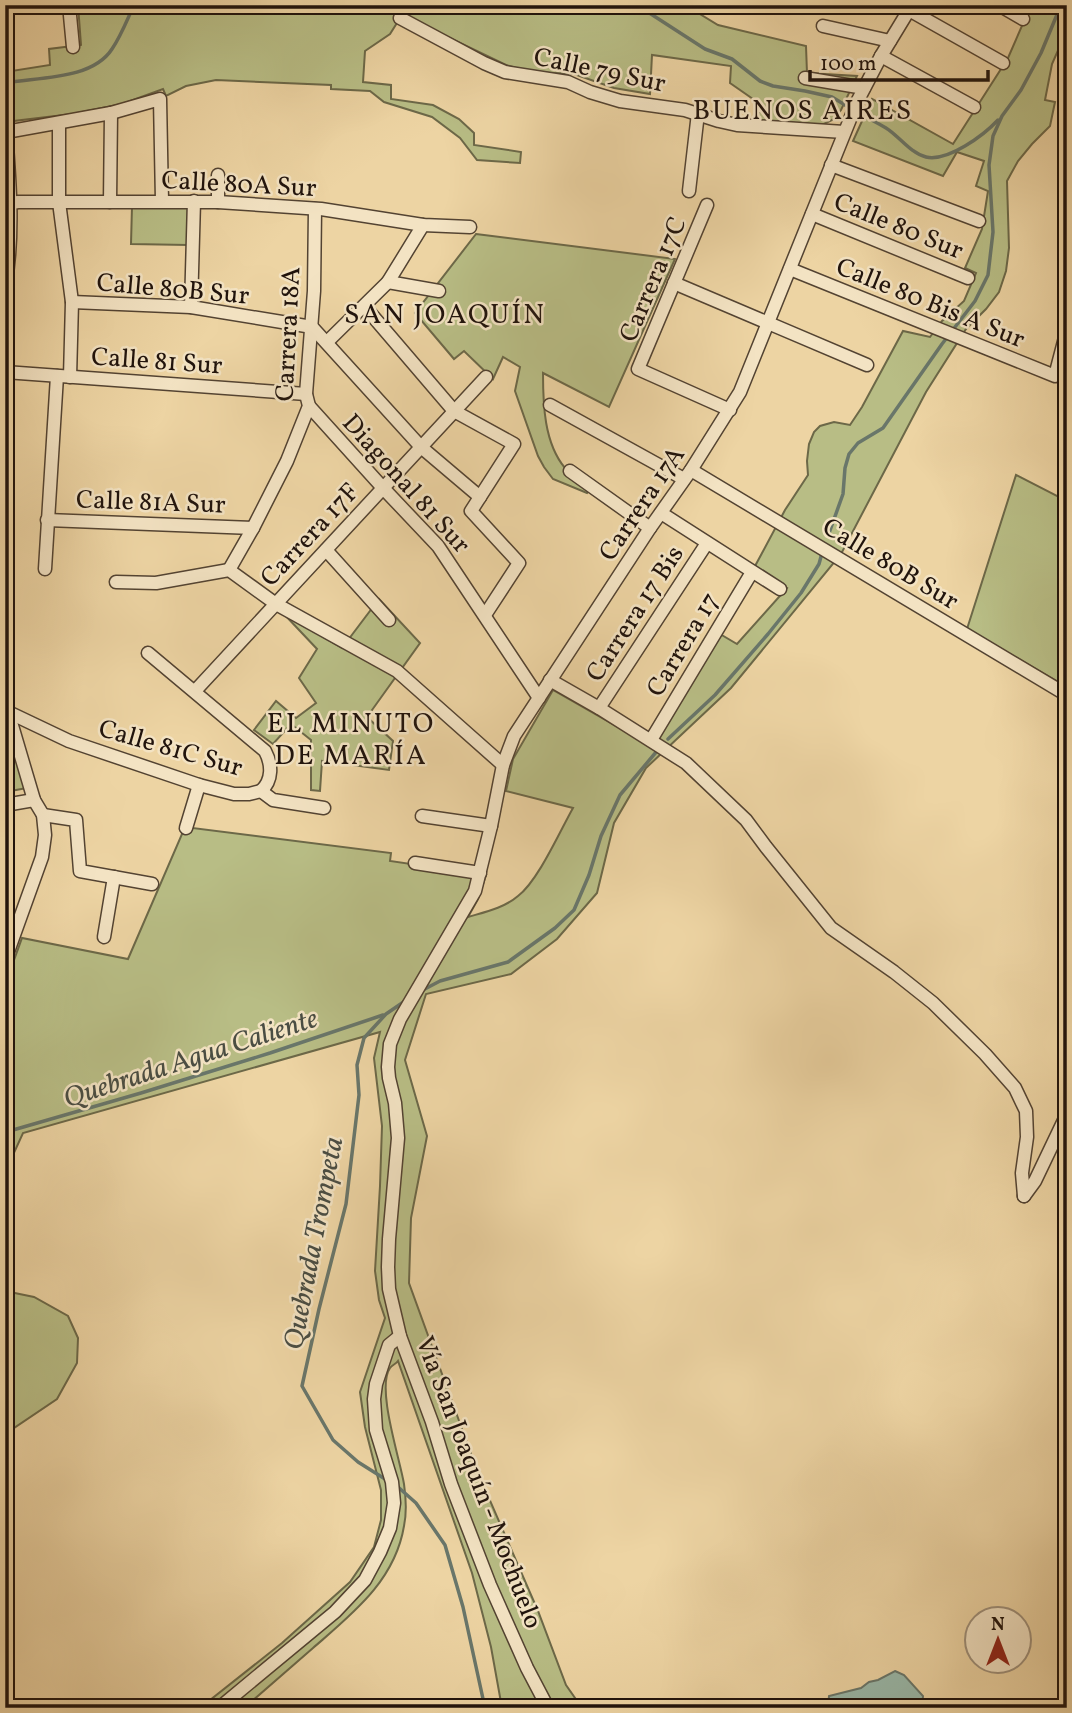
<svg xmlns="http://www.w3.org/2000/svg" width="1072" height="1713" viewBox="0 0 1072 1713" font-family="Vollkorn,serif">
<rect width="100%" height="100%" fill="#edd4a3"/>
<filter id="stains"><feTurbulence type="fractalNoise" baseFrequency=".00286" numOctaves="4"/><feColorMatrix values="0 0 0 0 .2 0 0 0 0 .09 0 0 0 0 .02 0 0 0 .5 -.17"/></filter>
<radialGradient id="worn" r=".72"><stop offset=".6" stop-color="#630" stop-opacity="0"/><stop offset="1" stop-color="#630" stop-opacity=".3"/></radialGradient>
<!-- green -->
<g fill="#b8bd85" stroke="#6c6848" stroke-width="2">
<path d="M 78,5 L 685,5 L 718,25 L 806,46 L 807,73 L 857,76 L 841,110 L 834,119 L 822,125 L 754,120 L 763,106 L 730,83 L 731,66 L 652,55 L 650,94 L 614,88 L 574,74 L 530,72 L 506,65 L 402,15 L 390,34 L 365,51 L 363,82 L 391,85 L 391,99 L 433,105 L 459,119 L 474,133 L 474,145 L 521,152 L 520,163 L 477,160 L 460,138 L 432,117 L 384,102 L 370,91 L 331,89 L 331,85 L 216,80 L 186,86 L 166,96 L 163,89 L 122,104 L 72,114 L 5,122 L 5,72 L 50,65 L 49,49 L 81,45 Z"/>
<path d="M 1031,5 L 1067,5 L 1067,30 L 1052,64 L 1045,100 L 1055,102 L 1050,126 L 1032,144 L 1018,161 L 1007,181 L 1009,248 L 1006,271 L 999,292 L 986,309 L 966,329 L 926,392 L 841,554 L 731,688 L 646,768 L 614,823 L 597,893 L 557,939 L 511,974 L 426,994 L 405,1060 L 427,1136 L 411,1218 L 409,1283 L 478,1473 L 538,1611 L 566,1685 L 582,1708 L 502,1708 L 491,1647 L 472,1573 L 398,1361 C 396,1364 392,1365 390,1368 C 376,1388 400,1459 404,1484 C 406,1498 407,1512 404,1526 C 395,1581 352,1614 313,1648 C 290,1668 267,1688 244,1708 L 200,1708 L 282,1643 L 350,1582 L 374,1547 L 381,1520 L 381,1490 L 365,1427 L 360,1392 L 385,1318 L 379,1300 L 375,1271 L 380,1186 L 382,1126 L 374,1058 L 380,1032 L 23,1133 L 8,1166 L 5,1167 L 5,985 L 22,938 L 128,959 L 185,827 L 391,853 L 390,861 L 486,875 L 478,899 L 468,917 C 485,912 504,908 518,896 C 538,881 560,831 573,808 L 506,791 L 513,759 L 553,690 L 644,742 L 720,634 L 737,644 L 787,588 L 754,568 L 785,510 L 808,475 L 807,461 L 809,444 L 814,432 L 820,426 L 834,422 L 850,425 L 862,407 L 903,331 L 930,337 L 942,321 L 964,301 L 976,273 L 965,268 L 982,229 L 988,191 L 976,186 L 984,161 L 957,152 L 943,176 L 853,141 L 872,99 L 953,144 L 1008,58 Z"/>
<path d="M 132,206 L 189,207 L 188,245 L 131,244 Z"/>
<path d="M 476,234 L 675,259 L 609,407 L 543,373 C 543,404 544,443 565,468 C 572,476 582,482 591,488 L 587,493 L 553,479 L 544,467 L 538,456 L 515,391 L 520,367 L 503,357 L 493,379 L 464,351 L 454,359 L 415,313 Z"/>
<path d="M 1016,475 L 1067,501 L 1067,687 L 967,629 Z"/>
<path d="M 379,599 L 420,643 L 367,717 L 393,741 L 389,770 L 322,761 L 320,791 L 311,790 L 311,740 L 291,724 L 273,744 L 254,730 L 276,701 L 296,718 L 316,703 L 299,678 L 317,649 L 283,613 L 342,648 Z"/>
<path d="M 17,760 L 27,788 L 5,792 L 5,765 Z"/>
<path d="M 5,1291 L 34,1297 L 68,1316 L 78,1338 L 77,1363 L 57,1399 L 5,1434 Z"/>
</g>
<!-- water -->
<path fill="#99b8a9" stroke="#69766a" stroke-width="2" d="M 895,1671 L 904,1675 L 923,1696 L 922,1708 L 828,1708 L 829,1696 L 861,1688 L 869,1682 L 878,1680 Z"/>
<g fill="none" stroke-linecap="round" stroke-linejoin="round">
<!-- stream -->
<g stroke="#69766a" stroke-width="3.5">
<path d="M 637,5 L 705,49 L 732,59 L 760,81 L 773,86 L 805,91 L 832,97 L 850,108"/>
<path d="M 5,83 C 38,77 92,80 112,49 C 121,36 127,20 134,5"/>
<path d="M 856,112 C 866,117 876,122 886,128 C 899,136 910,153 926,157 C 948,162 984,135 998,120"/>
<path d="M 828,536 L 843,494 L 845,468 L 849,454 L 858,443 L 883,428 L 942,344 L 975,301 L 988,275 L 993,232 L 989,165 L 993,136 L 1002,116 L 1021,90 L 1041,53 L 1061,5"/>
<path d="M 668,739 L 715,695 L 768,634 L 801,593 L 819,564 L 822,553"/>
<path d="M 421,991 L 440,981 L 508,962 L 555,928 L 574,910 L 589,875 L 601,836 L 620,795 L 657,751"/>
<path d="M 5,1136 L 13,1130 L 141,1093 L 270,1053 L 383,1015"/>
<path d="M 385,1479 L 358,1462 L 333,1440 L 302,1386 L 319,1309 L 346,1204 L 359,1095 L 357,1065 L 364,1038 L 386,1014 L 405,1001"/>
<path d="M 398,1487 L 416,1503 L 445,1545 L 463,1607 L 485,1708"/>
</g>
<defs>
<g id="minor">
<path d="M 69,5 L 73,47"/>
<path d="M 999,5 L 1023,19"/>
<path d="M 909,10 L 1003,63"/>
<path d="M 400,18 L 484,63 L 505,72 L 568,82 L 590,92 L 620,101 L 685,110 L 719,121 L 737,125 L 844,132"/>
<path d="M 823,26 L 890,41"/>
<path d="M 881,56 L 974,107"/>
<path d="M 805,78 L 864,88"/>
<path d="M 59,123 L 59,202 L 72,302 L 70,377"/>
<path d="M 831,165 L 979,221"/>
<path d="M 218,175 L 218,202"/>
<path d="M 689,191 L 698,113"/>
<path d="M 110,202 L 111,113"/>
<path d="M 5,204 L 18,202 L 218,202 L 321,209 L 423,225 L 470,227"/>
<path d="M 707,205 L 638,369 L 730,410"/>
<path d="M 812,214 L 968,278"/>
<path d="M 790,269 L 1055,376 L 1067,330"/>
<path d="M 388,282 L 439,291"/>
<path d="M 674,283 L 867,365"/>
<path d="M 5,287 C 14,236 10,184 6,132 L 111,113 L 160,99 L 162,201"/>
<path d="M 72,302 L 191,307 L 312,327 L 421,447 L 480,497"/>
<path d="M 191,307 L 194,201"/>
<path d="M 365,307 L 454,411 L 514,444 L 471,511 L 519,563 L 485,615"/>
<path d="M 327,342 L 388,282 L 423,225"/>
<path d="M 5,372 L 306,394"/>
<path d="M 550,405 L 684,479"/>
<path d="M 309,406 L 383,488 L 438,546 L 539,698"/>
<path d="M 691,470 L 1067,695"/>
<path d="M 570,471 L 650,528"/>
<path d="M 661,513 L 780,589"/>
<path d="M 47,520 L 253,528"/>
<path d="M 326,550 L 389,620"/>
<path d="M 45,569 L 57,376"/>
<path d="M 229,570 L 253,528 L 287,461 L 309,406 L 306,394 L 314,291 L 315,209"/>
<path d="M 116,582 L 156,583 L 229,570 L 276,604 L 397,671 L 503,765"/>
<path d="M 5,644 L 5,663"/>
<path d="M 148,653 L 265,751 C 272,764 273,780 261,791"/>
<path d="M 550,680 L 599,708 L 686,763 L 746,820 L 766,847 L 831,928 L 894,972 L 933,1003 L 985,1054 L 1015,1088 L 1026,1111 L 1027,1137 L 1022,1173 L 1024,1196"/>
<path d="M 195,691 L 486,377"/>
<path d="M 5,697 L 8,712 L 34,800 L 43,815 L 45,835 L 42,857 L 5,960"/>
<path d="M 599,708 L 707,543"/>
<path d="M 8,712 L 69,741 L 199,785 L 234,794 L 249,794 L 261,791"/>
<path d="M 651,740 L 752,572"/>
<path d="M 261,791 L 273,800 L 324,808"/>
<path d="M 5,805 L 34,800"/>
<path d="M 43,815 L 76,820 L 80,871 L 152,884"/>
<path d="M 422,816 L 491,826"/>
<path d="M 186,828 L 199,785"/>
<path d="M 415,863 L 480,873"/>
<path d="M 104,937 L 114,877"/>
<path d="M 1024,1196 L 1035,1181 L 1067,1114"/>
<path d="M 219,1708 L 335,1612 L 365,1580 L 380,1552 L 390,1528 L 394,1503 L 392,1482 L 376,1430 L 374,1399 L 376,1384 L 389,1345 L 400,1336"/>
<path d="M 548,1708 L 527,1668 L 490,1585 L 451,1484 L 432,1422 L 400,1336 L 389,1289 L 388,1267 L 389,1239 L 398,1138 L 395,1103 L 389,1078 L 388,1067 L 390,1044 L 400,1019 L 475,891 L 491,826 L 503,765 L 514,736 L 650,528 L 691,470 L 740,392 L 857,102 L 881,56 L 912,5"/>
</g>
</defs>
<!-- minor casing -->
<use href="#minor" stroke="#534332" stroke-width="15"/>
<!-- minor -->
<use href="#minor" stroke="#f3e3c3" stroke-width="12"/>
</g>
<g text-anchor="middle" stroke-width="5" stroke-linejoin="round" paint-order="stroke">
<!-- street labels -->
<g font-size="26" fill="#20130c" stroke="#f3e3c3">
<text transform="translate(600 69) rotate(12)" y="9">Calle 79 Sur</text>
<text transform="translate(239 183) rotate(3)" y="9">Calle 80A Sur</text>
<text transform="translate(899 225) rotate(22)" y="9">Calle 80 Sur</text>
<text transform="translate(652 279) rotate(-67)" y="9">Carrera 17C</text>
<text transform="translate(173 288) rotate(5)" y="9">Calle 80B Sur</text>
<text transform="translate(931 302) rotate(22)" y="9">Calle 80 Bis A Sur</text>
<text transform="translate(287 334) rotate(-87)" y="9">Carrera 18A</text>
<text transform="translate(157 360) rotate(4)" y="9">Calle 81 Sur</text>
<text transform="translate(407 483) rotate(48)" y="9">Diagonal 81 Sur</text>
<text transform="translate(151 501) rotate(2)" y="9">Calle 81A Sur</text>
<text transform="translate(641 503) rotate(-56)" y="9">Carrera 17A</text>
<text transform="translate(309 534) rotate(-47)" y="9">Carrera 17F</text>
<text transform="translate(891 563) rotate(31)" y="9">Calle 80B Sur</text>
<text transform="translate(634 613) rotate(-57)" y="9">Carrera 17 Bis</text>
<text transform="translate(682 644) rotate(-59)" y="9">Carrera 17</text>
<text transform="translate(171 747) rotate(16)" y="9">Calle 81C Sur</text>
<text transform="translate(480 1482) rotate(69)" y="9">Vía San Joaquín - Mochuelo</text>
</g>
<!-- neighbourhood labels -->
<g font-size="28" letter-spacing="2" fill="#20130c" stroke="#f3e3c3">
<text x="803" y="119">BUENOS AIRES</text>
<text x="445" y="323">SAN JOAQUÍN</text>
<text x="351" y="732">EL MINUTO<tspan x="351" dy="32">DE MARÍA</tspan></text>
</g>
<!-- water labels -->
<g font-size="28" font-style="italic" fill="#4a4d43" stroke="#f3e3c3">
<text transform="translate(190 1057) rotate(-18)" y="10">Quebrada Agua Caliente</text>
<text transform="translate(312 1243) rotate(-79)" y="10">Quebrada Trompeta</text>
</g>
</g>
<!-- margin -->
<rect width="1072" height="1713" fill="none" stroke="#edd4a3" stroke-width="28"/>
<rect x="7" y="7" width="1058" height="1699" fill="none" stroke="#20130c" stroke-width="3.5"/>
<rect x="14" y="14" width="1044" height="1685" fill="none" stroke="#20130c" stroke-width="2"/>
<!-- north arrow -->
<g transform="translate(998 1640)"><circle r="33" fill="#f3e3c3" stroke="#9f907a" stroke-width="2"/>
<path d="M0-5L12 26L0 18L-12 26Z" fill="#8f2418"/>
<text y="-10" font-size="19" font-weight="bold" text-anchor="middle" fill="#20130c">N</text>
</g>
<!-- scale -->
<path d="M810 70v10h178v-10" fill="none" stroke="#20130c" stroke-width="3.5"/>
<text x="820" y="70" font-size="21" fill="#20130c" stroke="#f3e3c3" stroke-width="5" paint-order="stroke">100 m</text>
<rect width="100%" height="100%" filter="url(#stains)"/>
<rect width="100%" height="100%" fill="url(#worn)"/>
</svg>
